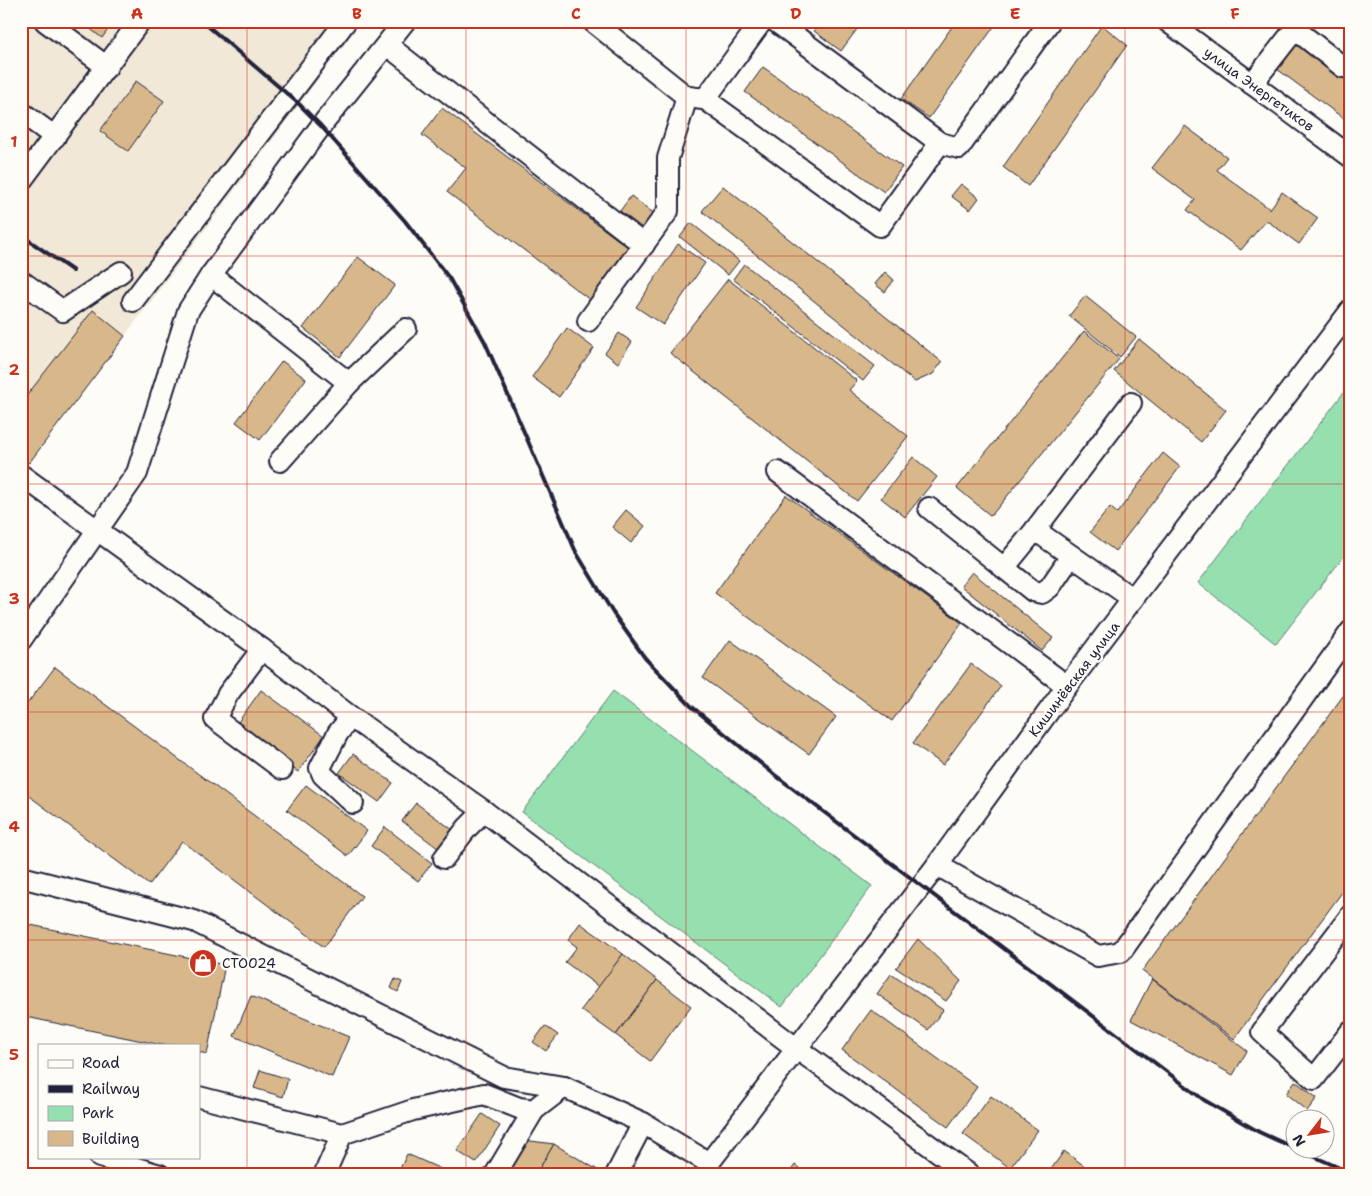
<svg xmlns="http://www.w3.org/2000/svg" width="1372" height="1196" viewBox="0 0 1372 1196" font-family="'Shantell Sans',sans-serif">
<rect width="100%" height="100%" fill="#fdfcf7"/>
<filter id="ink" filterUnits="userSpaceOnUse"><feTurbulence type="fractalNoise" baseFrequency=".02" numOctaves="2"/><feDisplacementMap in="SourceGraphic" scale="10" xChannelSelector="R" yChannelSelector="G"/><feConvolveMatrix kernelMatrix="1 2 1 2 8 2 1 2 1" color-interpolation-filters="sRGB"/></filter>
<g filter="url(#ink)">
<!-- built -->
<path fill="#f2e8d7" d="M 21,21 L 362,21 L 29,463 L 21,458 Z"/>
<!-- green -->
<g fill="#96e0b0" stroke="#5c8176">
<path d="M 1351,383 L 1351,547 L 1276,644 L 1198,583 Z"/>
<path d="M 613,691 L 872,886 L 782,1007 L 522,812 Z"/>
</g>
<!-- building -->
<g fill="#d8b88b" stroke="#22223b">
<path d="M 80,21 L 114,21 L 102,38 Z"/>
<path d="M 821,21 L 863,21 L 841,51 L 814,31 Z"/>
<path d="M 956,21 L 998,21 L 929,118 L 901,99 Z"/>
<path d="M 1102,25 L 1127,45 L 1028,186 L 1003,167 Z"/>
<path d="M 1299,38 L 1325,57 L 1321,62 L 1351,84 L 1351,124 L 1277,69 Z"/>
<path d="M 763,67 L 902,167 L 884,192 L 745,92 Z"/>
<path d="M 136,81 L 164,101 L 128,151 L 100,131 Z"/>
<path d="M 442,108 L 629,248 L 590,300 L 447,192 L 466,168 L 422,135 Z"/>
<path d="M 1185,126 L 1227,157 L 1217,170 L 1270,209 L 1282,192 L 1318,218 L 1299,244 L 1266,220 L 1241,250 L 1187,210 L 1195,200 L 1152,168 Z"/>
<path d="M 961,184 L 979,198 L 970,210 L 951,196 Z"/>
<path d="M 723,186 L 942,362 L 933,374 L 915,382 L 702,211 Z"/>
<path d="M 631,196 L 656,215 L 645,230 L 620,211 Z"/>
<path d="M 691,223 L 739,261 L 728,275 L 680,237 Z"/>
<path d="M 678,244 L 705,263 L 663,325 L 636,307 Z"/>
<path d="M 358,257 L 395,285 L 340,357 L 303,328 Z"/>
<path d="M 744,264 L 875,366 L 863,381 L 733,279 Z"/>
<path d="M 885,272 L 894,280 L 885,292 L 875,284 Z"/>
<path d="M 728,279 L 857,381 L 849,390 L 908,436 L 857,501 L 670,353 Z"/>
<path d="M 1085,296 L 1136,337 L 1120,357 L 1069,316 Z"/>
<path d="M 93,310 L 125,336 L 29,463 L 21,458 L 21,403 Z"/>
<path d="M 567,328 L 594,348 L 559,397 L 532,377 Z"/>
<path d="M 1084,331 L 1119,359 L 991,516 L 957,488 Z"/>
<path d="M 619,333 L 632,342 L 618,363 L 605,353 Z"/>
<path d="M 1139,339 L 1226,410 L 1201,442 L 1114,371 Z"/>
<path d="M 282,361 L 306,379 L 260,440 L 236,422 Z"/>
<path d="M 1163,453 L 1180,467 L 1115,551 L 1090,532 L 1110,507 L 1117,513 Z"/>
<path d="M 913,457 L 937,477 L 905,517 L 881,498 Z"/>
<path d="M 786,495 L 962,623 L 892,721 L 715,593 Z"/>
<path d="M 626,510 L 645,526 L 631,543 L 612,527 Z"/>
<path d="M 972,572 L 1053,638 L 1042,651 L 961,586 Z"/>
<path d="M 730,640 L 836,717 L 809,754 L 703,678 Z"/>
<path d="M 971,664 L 1001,686 L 943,765 L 913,743 Z"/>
<path d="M 55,667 L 362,896 L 324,947 L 182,841 L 149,885 L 21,790 L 21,712 Z"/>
<path d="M 1351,685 L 1351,880 L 1234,1039 L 1142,971 Z"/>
<path d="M 261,690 L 324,736 L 298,772 L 236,725 Z"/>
<path d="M 353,754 L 393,783 L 379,802 L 339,773 Z"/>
<path d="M 306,785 L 367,831 L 348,856 L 287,810 Z"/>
<path d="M 416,803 L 457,833 L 443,852 L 402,821 Z"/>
<path d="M 385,827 L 432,863 L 418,881 L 371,846 Z"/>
<path d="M 21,923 L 225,965 L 207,1054 L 199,1052 L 199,1045 L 162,1045 L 21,1016 Z"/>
<path d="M 580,923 L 623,954 L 599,987 L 565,962 L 577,947 L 568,940 Z"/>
<path d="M 918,939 L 961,981 L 946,1001 L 896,968 Z"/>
<path d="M 623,954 L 657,980 L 616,1035 L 581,1010 Z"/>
<path d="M 891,974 L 943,1010 L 928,1030 L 877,994 Z"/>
<path d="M 395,979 L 402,982 L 398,992 L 391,988 Z"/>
<path d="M 1152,979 L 1247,1051 L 1233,1075 L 1131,1020 Z"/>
<path d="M 657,980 L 691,1006 L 650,1061 L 616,1035 Z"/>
<path d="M 251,996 L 349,1037 L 332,1077 L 234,1036 Z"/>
<path d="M 871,1010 L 977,1087 L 948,1127 L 842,1050 Z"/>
<path d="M 545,1026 L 558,1035 L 546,1051 L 533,1042 Z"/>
<path d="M 260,1070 L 288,1079 L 283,1097 L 254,1088 Z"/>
<path d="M 1295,1081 L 1317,1098 L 1307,1111 L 1286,1094 Z"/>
<path d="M 991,1096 L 1038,1130 L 1010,1168 L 963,1134 Z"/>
<path d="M 482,1114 L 500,1126 L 476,1163 L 457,1151 Z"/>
<path d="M 523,1140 L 554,1144 L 538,1171 L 544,1175 L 510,1175 L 507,1173 Z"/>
<path d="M 554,1144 L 606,1175 L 544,1175 L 538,1171 Z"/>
<path d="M 1064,1151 L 1097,1175 L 1047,1175 Z"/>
<path d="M 407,1154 L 450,1173 L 449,1175 L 397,1175 Z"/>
<path d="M 795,1165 L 808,1175 L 788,1175 Z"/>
</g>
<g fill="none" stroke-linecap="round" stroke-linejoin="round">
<defs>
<g id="minor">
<path d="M 45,21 L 107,67"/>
<path d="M 592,21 L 687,97 L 705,99 L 880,226 L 940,143"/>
<path d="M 775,21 L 940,143 L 959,148 L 1050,21"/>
<path d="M 1167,21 L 1351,157"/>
<path d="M 387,45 L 644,245"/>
<path d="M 1252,84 L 1295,29 L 1343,67"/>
<path d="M 21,112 L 55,137"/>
<path d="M 21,181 L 140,21"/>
<path d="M 211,275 L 349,383 L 406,329"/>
<path d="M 21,281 L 63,311 L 121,272"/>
<path d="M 133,301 L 346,21"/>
<path d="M 588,321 L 668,211 L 668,158 L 687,97 L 705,99 L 762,21"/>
<path d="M 1131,403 L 1035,530 L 1133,599"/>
<path d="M 280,461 L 349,383"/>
<path d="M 778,472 L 1067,686"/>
<path d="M 21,475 L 262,649 L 351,717 L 484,811 L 796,1048 L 970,1175"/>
<path d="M 929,508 L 1004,568 L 1035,530"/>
<path d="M 1004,568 L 1033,591 L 1042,593 L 1050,587 L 1071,556"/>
<path d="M 21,640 L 137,473 L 188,311 L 211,275 L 321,126 L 405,21"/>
<path d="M 262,649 L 228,694 L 215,719 L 282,769"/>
<path d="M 351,717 L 338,733 L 320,768 L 323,775 L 353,803"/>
<path d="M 444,858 L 467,828 L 484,811"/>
<path d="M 937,865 L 1098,956 L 1121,952 L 1351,631"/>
<path d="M 21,877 L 194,921 L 504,1077 L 564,1087 L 643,1123 L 709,1163"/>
<path d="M 1351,915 L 1262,1032 L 1314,1079 L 1351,1031"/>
<path d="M 199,1097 L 342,1134 L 413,1110 L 484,1094 L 519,1108 L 534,1110 L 564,1087"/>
<path d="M 100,1157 L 160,1175"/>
<path d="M 324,1175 L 342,1134"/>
<path d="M 495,1175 L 534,1110 L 542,1103"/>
<path d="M 616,1175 L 643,1123"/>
<path d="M 710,1175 L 709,1163 L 937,865 L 1067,686 L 1351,310"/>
</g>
</defs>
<!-- minor casing -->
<use href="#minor" stroke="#22223b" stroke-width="24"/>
<!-- minor -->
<use href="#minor" stroke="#fdfcf7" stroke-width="20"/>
<!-- rail -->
<g stroke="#22223b" stroke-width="4">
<path d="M 202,21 L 299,104 L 321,126 L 405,221 L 449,278 L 485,342 L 576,552 L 613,613 L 645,658 L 691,706 L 775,775 L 1204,1100 L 1259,1132 L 1294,1148"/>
<path d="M 21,235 L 73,271"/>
<path d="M 1295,1148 L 1351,1173"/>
</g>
</g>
</g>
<!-- grid -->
<path fill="none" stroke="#c8321e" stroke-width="1" stroke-opacity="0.55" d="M 247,21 L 247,1175M 466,21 L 466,1175M 686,21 L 686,1175M 906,21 L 906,1175M 1125,21 L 1125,1175M 21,256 L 1351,256M 21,484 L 1351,484M 21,712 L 1351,712M 21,940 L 1351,940"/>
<!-- icons -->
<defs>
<symbol id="shop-disc" viewBox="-11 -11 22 22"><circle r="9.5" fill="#c8321e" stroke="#fdfcf7"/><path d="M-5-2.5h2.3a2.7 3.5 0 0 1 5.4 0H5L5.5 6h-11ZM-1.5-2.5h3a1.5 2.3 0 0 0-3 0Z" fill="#fff"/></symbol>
</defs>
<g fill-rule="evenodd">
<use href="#shop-disc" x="187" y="947" width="32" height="32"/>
</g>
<g text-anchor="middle" stroke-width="5" stroke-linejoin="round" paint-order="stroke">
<!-- street labels -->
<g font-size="14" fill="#22223b" stroke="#fdfcf7">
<text transform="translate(1259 89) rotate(36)" y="5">улица Энергетиков</text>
<text transform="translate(1074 679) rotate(-53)" y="5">Кишинёвская улица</text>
</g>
<!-- poi labels -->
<g font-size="14" fill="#22223b" stroke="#fdfcf7" text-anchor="start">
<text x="222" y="968">СТО024</text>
</g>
</g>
<!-- margin -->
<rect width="1372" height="1196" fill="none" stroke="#fdfcf7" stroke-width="55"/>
<!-- legend -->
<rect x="38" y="1044" width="162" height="115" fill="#fdfcf7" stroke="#a5a5ac"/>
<rect x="48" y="1060" width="25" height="8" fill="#fdfcf7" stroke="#a5a5ac"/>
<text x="82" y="1068" font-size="15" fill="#22223b">Road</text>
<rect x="48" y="1085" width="25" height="8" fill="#22223b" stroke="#a5a5ac"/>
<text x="82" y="1094" font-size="15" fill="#22223b">Railway</text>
<rect x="48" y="1106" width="25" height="15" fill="#96e0b0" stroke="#a5a5ac"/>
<text x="82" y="1118" font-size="15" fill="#22223b">Park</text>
<rect x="48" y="1131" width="25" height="15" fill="#d8b88b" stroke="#a5a5ac"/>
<text x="82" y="1144" font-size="15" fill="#22223b">Building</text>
<!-- north arrow -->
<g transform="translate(1310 1134) rotate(239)"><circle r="24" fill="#fdfcf7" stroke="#a5a5ac"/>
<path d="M0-4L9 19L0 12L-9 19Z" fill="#c8321e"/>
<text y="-8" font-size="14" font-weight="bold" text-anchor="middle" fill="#22223b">N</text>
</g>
<rect x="28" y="28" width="1316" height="1140" fill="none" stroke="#c8321e" stroke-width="2"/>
<g font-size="16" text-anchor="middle" font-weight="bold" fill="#c8321e">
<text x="137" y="19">A</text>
<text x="357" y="19">B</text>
<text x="576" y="19">C</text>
<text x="796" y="19">D</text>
<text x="1015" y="19">E</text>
<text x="1235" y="19">F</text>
<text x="14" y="147">1</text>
<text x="14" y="375">2</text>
<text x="14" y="604">3</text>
<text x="14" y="832">4</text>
<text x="14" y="1060">5</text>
</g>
</svg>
